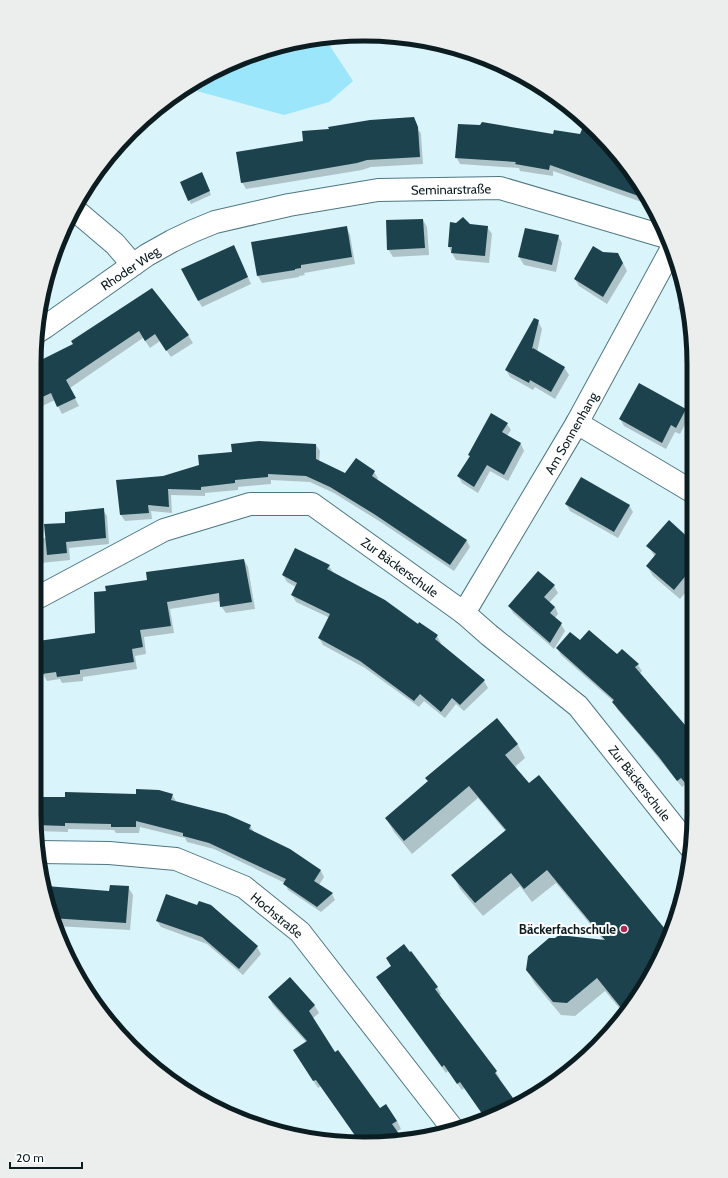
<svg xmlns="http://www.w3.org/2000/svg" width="728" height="1178" viewBox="0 0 728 1178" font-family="Cabin,sans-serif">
<rect width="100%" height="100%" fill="#daf4fb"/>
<!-- green -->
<path fill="#9be6fb" d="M 321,37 L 324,37 L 353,81 L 329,102 L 284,115 L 197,91 L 236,62 L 258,52 Z"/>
<!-- shadow -->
<g fill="#0003">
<path d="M 413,118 L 417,124 L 416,124 L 419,132 L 420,131 L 421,135 L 423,164 L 371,167 L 362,170 L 246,189 L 242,182 L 305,141 L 330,130 Z"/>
<path d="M 586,122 L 612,146 L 650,199 L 653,206 L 553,171 L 553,176 L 520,171 L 519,168 L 460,164 L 456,157 L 554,136 L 581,135 Z"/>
<path d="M 203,177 L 211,195 L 191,204 L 189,200 Z"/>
<path d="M 423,220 L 427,227 L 429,255 L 393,257 L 388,249 Z"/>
<path d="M 470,225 L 487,227 L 492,234 L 489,263 L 456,260 L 452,253 L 449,247 Z"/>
<path d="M 346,227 L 350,235 L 355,264 L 304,273 L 305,275 L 299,276 L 299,277 L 262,283 L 258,276 Z"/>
<path d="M 558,236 L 562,243 L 556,272 L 524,265 L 519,257 Z"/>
<path d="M 237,252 L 251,284 L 202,307 L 198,300 Z"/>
<path d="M 603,253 L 622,261 L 627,271 L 607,304 L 579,286 L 575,279 Z"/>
<path d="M 151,289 L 188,335 L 193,343 L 171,357 L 160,341 L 150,348 L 143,338 L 70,388 L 79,406 L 62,414 L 55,400 L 36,409 L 37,368 L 74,344 Z"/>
<path d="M 685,295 L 690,320 L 682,315 L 678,308 Z"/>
<path d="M 538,321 L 542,329 L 537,352 L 564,367 L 569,375 L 555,399 L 535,387 L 533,390 L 510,377 L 506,370 Z"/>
<path d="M 685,410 L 689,417 L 680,434 L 675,432 L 666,449 L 624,426 L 620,419 Z"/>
<path d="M 507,424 L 511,430 L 507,436 L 521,444 L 524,451 L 508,481 L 490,471 L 478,493 L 462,483 L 458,476 L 470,456 L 469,455 Z"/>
<path d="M 316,445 L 320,451 L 319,462 L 346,474 L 374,472 L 378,478 L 377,480 L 467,541 L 470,547 L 454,571 L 379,521 L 334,493 L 310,482 L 271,480 L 271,484 L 238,487 L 238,490 L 205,493 L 205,496 L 171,495 L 172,513 L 151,511 L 152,519 L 125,521 L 121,515 L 163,477 Z"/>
<path d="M 566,504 L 629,505 L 633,512 L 618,538 L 570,511 Z"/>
<path d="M 103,510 L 107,516 L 109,544 L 69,548 L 70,560 L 41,563 L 43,579 L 35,580 L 36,539 L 46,538 L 66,523 Z"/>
<path d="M 669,522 L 692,543 L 692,585 L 680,599 L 653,576 L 647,566 L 655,557 L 648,546 Z"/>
<path d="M 244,560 L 248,567 L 255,609 L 226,613 L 221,606 L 221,601 L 170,609 L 174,633 L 144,637 L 146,654 L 135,656 L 137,669 L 83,677 L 83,681 L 62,683 L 60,679 L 47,681 L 43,674 L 96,634 L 107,592 Z"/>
<path d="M 329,566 L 333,572 L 437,636 L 441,643 L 439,644 L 484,681 L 488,688 L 464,711 L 456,704 L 445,718 L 424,701 L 419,707 L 365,668 L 323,645 L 319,638 L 330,618 L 296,602 L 292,595 L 296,587 L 287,582 L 283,575 Z"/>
<path d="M 554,586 L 558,593 L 549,603 L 555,607 L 558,614 L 555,618 L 561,624 L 565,631 L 554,649 L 513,613 L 509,606 Z"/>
<path d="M 580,641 L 617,656 L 622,650 L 638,665 L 642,671 L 639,674 L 692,735 L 691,791 L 686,784 L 682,787 L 641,737 L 617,709 L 614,702 L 561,655 L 557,648 Z"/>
<path d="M 496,720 L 518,745 L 525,758 L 515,767 L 529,784 L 539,777 L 670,937 L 625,1015 L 605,991 L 575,1016 L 561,1015 L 535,984 L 527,970 L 556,939 L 604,941 L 556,883 L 532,902 L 520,886 L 483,916 L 460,889 L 453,875 L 506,832 L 478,798 L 412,854 L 394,832 L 386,818 L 429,782 L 426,778 Z"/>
<path d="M 172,795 L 176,801 L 175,802 L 250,826 L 254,832 L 289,850 L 321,871 L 324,877 L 319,885 L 332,894 L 335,900 L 321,912 L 288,890 L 285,883 L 214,849 L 187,842 L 185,838 L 140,827 L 139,833 L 116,833 L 114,830 L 68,829 L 68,832 L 37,831 L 37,830 L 34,814 L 66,798 Z"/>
<path d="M 46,887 L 110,892 L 128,887 L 133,895 L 130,930 L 54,926 L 51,920 Z"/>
<path d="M 198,906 L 210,906 L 257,947 L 261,954 L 243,975 L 207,944 L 161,927 L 157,921 Z"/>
<path d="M 290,978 L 315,1006 L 319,1013 L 312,1019 L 335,1054 L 380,1110 L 397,1121 L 401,1129 L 396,1132 L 401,1138 L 362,1144 L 321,1086 L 318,1088 L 299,1058 L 307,1043 L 273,1005 L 269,997 Z"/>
<path d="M 381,984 L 437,987 L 441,994 L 439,996 L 496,1072 L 500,1079 L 473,1100 L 464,1088 L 462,1090 L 448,1071 L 446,1073 Z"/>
<path d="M 615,1026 L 588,1052 L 587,1049 Z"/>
</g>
<!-- building -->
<g fill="#1c434d">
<path d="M 414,117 L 418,127 L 420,157 L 367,160 L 357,163 L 241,183 L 236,152 L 303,141 L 302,131 L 329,129 L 328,127 L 370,120 Z"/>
<path d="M 482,122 L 553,134 L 554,130 L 580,134 L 585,122 L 612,146 L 650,200 L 550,165 L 549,170 L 515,164 L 516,162 L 455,158 L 458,124 L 480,125 Z"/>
<path d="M 202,172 L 210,191 L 188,201 L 180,182 Z"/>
<path d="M 463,217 L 470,224 L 488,226 L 485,256 L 451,253 L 452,247 L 448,247 L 450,222 L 456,223 Z"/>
<path d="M 423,219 L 425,248 L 387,250 L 386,220 Z"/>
<path d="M 347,226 L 352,257 L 301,265 L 301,268 L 295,269 L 295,270 L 257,276 L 251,242 Z"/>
<path d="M 525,228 L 559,235 L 552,265 L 518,257 Z"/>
<path d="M 234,245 L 248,277 L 198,301 L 181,269 Z"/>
<path d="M 593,246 L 603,252 L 618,253 L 623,263 L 603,297 L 574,279 Z"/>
<path d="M 152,288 L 189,335 L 166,351 L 155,334 L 145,341 L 139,331 L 66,380 L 76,398 L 57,407 L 51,393 L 36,400 L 37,362 L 73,344 L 71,341 Z"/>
<path d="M 534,318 L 539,320 L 532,349 L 533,348 L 565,367 L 551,392 L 530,380 L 529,383 L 505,370 Z"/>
<path d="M 639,383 L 686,409 L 676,428 L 671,425 L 662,443 L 619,419 Z"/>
<path d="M 491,413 L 508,423 L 502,432 L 521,443 L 504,475 L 487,465 L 474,487 L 457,476 L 470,456 L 468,455 Z"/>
<path d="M 259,441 L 316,444 L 316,459 L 345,473 L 356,458 L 375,471 L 372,476 L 467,540 L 450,565 L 374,514 L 330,487 L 306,476 L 268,474 L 268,477 L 235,480 L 235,483 L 201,487 L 201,490 L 168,489 L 169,507 L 148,505 L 149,513 L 120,515 L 116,480 L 163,476 L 199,465 L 198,455 L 232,452 L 231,444 Z"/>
<path d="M 581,477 L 630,505 L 614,532 L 565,504 Z"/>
<path d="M 104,508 L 106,538 L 66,542 L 67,553 L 47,555 L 44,524 L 65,523 L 65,512 Z"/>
<path d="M 669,520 L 692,541 L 692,568 L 674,590 L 646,566 L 656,554 L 646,546 Z"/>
<path d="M 295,548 L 330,565 L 327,569 L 385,600 L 418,624 L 419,622 L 438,635 L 435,639 L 485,680 L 460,705 L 452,698 L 441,712 L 420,694 L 414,701 L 360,661 L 318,638 L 330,614 L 291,595 L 297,583 L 282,575 Z"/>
<path d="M 244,559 L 252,602 L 220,607 L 219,593 L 167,602 L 171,626 L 140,630 L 143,647 L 132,649 L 134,662 L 80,670 L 80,674 L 57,677 L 56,672 L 42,674 L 38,641 L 95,633 L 94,592 L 106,591 L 105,586 L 147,580 L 146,572 Z"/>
<path d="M 538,571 L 555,585 L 544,597 L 555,607 L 550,613 L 562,623 L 550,643 L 508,606 Z"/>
<path d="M 589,630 L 617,654 L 622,649 L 639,664 L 635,667 L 692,733 L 691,790 L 681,778 L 677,781 L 659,757 L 612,702 L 614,700 L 556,648 L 570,632 L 580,640 Z"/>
<path d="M 497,718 L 518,744 L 505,755 L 529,783 L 539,775 L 670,935 L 669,940 L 626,1014 L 597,978 L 567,1003 L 553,1002 L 526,970 L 528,956 L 549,938 L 555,938 L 559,935 L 605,940 L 547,870 L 524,889 L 511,873 L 475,903 L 451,875 L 506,830 L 469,786 L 404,841 L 385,818 L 428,781 L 425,778 Z"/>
<path d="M 136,789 L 159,790 L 173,794 L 171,800 L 226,814 L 251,825 L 249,829 L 290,849 L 321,870 L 314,881 L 333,893 L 317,907 L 283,884 L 286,879 L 209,843 L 183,836 L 183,833 L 136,821 L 136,827 L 111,827 L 111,824 L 65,823 L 65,826 L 36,825 L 34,814 L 34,797 L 65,797 L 65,792 L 136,794 Z"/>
<path d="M 110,885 L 129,886 L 126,923 L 51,918 L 46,886 L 109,891 Z"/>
<path d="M 166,894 L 197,905 L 199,901 L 211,905 L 258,946 L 239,969 L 202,937 L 156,921 Z"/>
<path d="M 404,944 L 410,952 L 411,951 L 438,987 L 435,989 L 497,1071 L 495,1073 L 513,1098 L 485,1118 L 460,1082 L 457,1084 L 444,1065 L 442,1067 L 376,977 L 391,966 L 386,958 Z"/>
<path d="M 290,977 L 315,1005 L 309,1011 L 335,1052 L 338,1050 L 380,1108 L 386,1104 L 397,1121 L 392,1124 L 402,1138 L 361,1144 L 316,1080 L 313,1081 L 293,1050 L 307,1041 L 268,997 Z"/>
</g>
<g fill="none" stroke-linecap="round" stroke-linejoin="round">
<defs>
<g id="minor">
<path d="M 75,210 L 115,244 L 133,265"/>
<path d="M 37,332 L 45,327 L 147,255 L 172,241 L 193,231 L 215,222 L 289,205 L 378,190 L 500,188 L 666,237"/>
<path d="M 577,423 L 693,492"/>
<path d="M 35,599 L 164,530 L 250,504 L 312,504 L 464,613 L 489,635 L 578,706 L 691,848"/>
<path d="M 464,613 L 577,423 L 671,250"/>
<path d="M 40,852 L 109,853 L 176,859 L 244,887 L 300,932 L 453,1129"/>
</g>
</defs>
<!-- minor casing -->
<use href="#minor" stroke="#4e7782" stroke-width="24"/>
<!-- minor -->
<use href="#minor" stroke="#fff" stroke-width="22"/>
</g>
<!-- markers -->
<circle fill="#b42555" stroke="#fff" stroke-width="1.5" cx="624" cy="929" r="4"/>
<g text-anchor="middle" stroke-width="4" stroke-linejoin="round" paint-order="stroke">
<!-- street labels -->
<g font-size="13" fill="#0c1d22" stroke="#fff">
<text transform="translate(451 189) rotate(-1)" y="5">Seminarstraße</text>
<text transform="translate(130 268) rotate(-34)" y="5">Rhoder Weg</text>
<text transform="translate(571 433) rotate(-60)" y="5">Am Sonnenhang</text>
<text transform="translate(400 567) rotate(36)" y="5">Zur Bäckerschule</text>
<text transform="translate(640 783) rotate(52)" y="5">Zur Bäckerschule</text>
<text transform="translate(277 915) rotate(40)" y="5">Hochstraße</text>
</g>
<!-- poi labels -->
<g font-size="13" font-weight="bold" fill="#0c1d22" stroke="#fff" text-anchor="end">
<text x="616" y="934">Bäckerfachschule</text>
</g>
</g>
<!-- crop -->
<path d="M0 0H728V1178H0ZM364 41H364A323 323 0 0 1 687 364V814A323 323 0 0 1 364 1137H364A323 323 0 0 1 41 814V364A323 323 0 0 1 364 41Z" fill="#eceded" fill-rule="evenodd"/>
<path fill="none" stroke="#0c1d22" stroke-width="5" d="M364 41H364A323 323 0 0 1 687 364V814A323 323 0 0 1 364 1137H364A323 323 0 0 1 41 814V364A323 323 0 0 1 364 41Z"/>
<!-- scale -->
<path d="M10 1162v6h72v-6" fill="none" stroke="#0c1d22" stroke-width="2"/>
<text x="16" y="1162" font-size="12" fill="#0c1d22" stroke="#ffffff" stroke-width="3" paint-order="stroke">20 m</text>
</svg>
